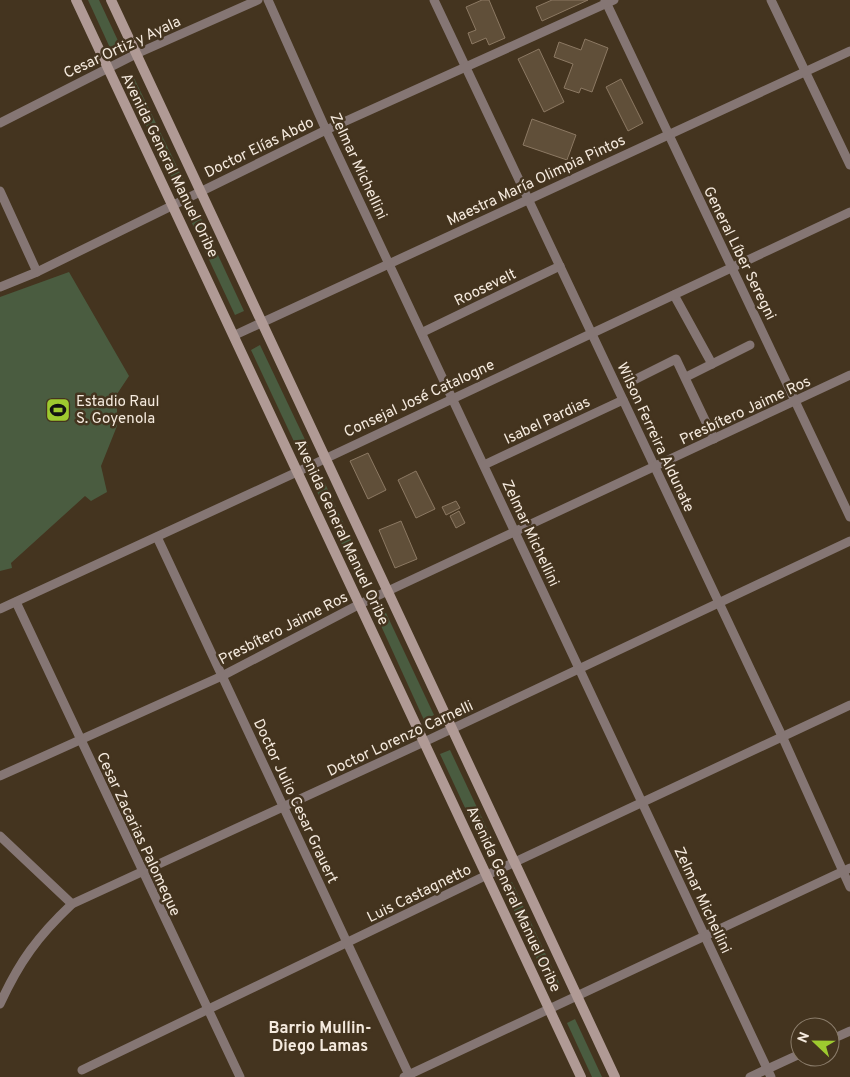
<svg xmlns="http://www.w3.org/2000/svg" width="850" height="1077" viewBox="0 0 850 1077" font-family="Overpass,sans-serif">
<rect width="100%" height="100%" fill="#44341f"/>
<!-- green -->
<g fill="#4a5c40">
<path d="M 88,0 L 99,0 L 120,45 L 111,50 Z"/>
<path d="M 134,78 L 183,179 L 174,183 L 125,82 Z"/>
<path d="M 198,212 L 244,311 L 235,315 L 189,217 Z"/>
<path d="M 69,272 L 129,376 L 117,394 L 117,426 L 101,466 L 107,492 L 91,501 L 85,496 L 11,563 L 12,568 L 0,571 L 0,297 Z"/>
<path d="M 260,345 L 308,446 L 298,450 L 251,350 Z"/>
<path d="M 323,479 L 369,579 L 360,583 L 313,483 Z"/>
<path d="M 386,613 L 434,715 L 424,720 L 377,617 Z"/>
<path d="M 450,750 L 497,850 L 487,855 L 440,754 Z"/>
<path d="M 512,882 L 560,985 L 551,989 L 503,887 Z"/>
<path d="M 575,1019 L 602,1077 L 592,1077 L 567,1023 Z"/>
</g>
<!-- building -->
<g fill="#604f39" stroke="#8c7963">
<path d="M 482,0 L 489,0 L 505,38 L 489,45 L 486,38 L 472,44 L 468,33 L 476,30 L 466,7 Z"/>
<path d="M 552,0 L 588,0 L 542,21 L 536,7 Z"/>
<path d="M 585,39 L 608,48 L 592,92 L 581,88 L 579,93 L 564,88 L 573,64 L 554,57 L 559,42 L 581,50 Z"/>
<path d="M 539,49 L 564,102 L 544,112 L 518,59 Z"/>
<path d="M 621,79 L 643,123 L 628,131 L 606,87 Z"/>
<path d="M 532,119 L 576,135 L 567,160 L 523,145 Z"/>
<path d="M 368,453 L 386,490 L 368,499 L 350,461 Z"/>
<path d="M 416,471 L 435,509 L 416,518 L 398,480 Z"/>
<path d="M 456,501 L 460,508 L 446,515 L 442,507 Z"/>
<path d="M 459,511 L 465,523 L 456,528 L 450,516 Z"/>
<path d="M 401,521 L 417,559 L 395,568 L 379,530 Z"/>
</g>
<g fill="none" stroke-linecap="round" stroke-linejoin="round">
<!-- street -->
<g stroke="#857674" stroke-width="9">
<path d="M 268,0 L 326,130 L 771,1077"/>
<path d="M 434,0 L 782,736 L 850,887"/>
<path d="M 605,0 L 850,517"/>
<path d="M 771,0 L 850,165"/>
<path d="M 0,123 L 136,54 L 258,0"/>
<path d="M 0,191 L 37,272"/>
<path d="M 0,287 L 37,272 L 326,130 L 614,0"/>
<path d="M 674,295 L 712,364"/>
<path d="M 423,332 L 560,266"/>
<path d="M 235,335 L 850,51"/>
<path d="M 686,377 L 750,345"/>
<path d="M 632,381 L 676,359 L 714,439"/>
<path d="M 484,465 L 623,400"/>
<path d="M 157,537 L 410,1077"/>
<path d="M 16,602 L 240,1077"/>
<path d="M 0,609 L 297,472 L 850,212"/>
<path d="M 0,776 L 222,676 L 360,604 L 850,375"/>
<path d="M 0,836 L 72,904"/>
<path d="M 0,1004 C 19,962 38,936 72,904 L 424,742 L 850,541"/>
<path d="M 830,1040 L 850,1031"/>
<path d="M 82,1070 L 487,875 L 850,705"/>
<path d="M 404,1077 L 850,868"/>
<path d="M 750,1077 L 800,1054"/>
</g>
<!-- secondary -->
<g stroke="#b09a95" stroke-width="10">
<path d="M 76,0 L 581,1077"/>
<path d="M 111,0 L 615,1077"/>
</g>
</g>
<!-- icons -->
<defs>
<symbol id="stadium-square" viewBox="-11 -11 22 22"><rect x="-9" y="-9" width="18" height="18" rx="4" fill="#9eca2f" stroke="#44341f"/><path d="M0-5a6.5 5 0 1 0 0 10a6.5 5 0 1 0 0-10ZM-3.5-1.8h7v3.6h-7Z" fill="#111"/></symbol>
</defs>
<g fill-rule="evenodd">
<use href="#stadium-square" x="44" y="396" width="28" height="28"/>
</g>
<g text-anchor="middle" stroke-width="5" stroke-linejoin="round" paint-order="stroke">
<!-- street labels -->
<g font-size="15" fill="#f5eade" stroke="#44341f">
<text transform="translate(122 47) rotate(-25)" y="5">Cesar Ortiz y Ayala</text>
<text transform="translate(259 147) rotate(-26)" y="5">Doctor Elías Abdo</text>
<text transform="translate(170 165) rotate(64)" y="5">Avenida General Manuel Oribe</text>
<text transform="translate(359 166) rotate(65)" y="5">Zelmar Michellini</text>
<text transform="translate(536 180) rotate(-25)" y="5">Maestra María Olimpia Pintos</text>
<text transform="translate(740 253) rotate(64)" y="5">General Líber Seregni</text>
<text transform="translate(485 287) rotate(-26)" y="5">Roosevelt</text>
<text transform="translate(419 398) rotate(-25)" y="5">Consejal José Catalogne</text>
<text transform="translate(745 410) rotate(-25)" y="5">Presbítero Jaime Ros</text>
<text transform="translate(547 420) rotate(-25)" y="5">Isabel Pardias</text>
<text transform="translate(656 437) rotate(65)" y="5">Wilson Ferreira Aldunate</text>
<text transform="translate(342 532) rotate(65)" y="5">Avenida General Manuel Oribe</text>
<text transform="translate(531 533) rotate(65)" y="5">Zelmar Michellini</text>
<text transform="translate(283 628) rotate(-27)" y="5">Presbítero Jaime Ros</text>
<text transform="translate(400 738) rotate(-25)" y="5">Doctor Lorenzo Carnelli</text>
<text transform="translate(296 801) rotate(65)" y="5">Doctor Julio Cesar Grauert</text>
<text transform="translate(139 834) rotate(65)" y="5">Cesar Zacarias Palomeque</text>
<text transform="translate(419 893) rotate(-26)" y="5">Luis Castagnetto</text>
<text transform="translate(514 899) rotate(65)" y="5">Avenida General Manuel Oribe</text>
<text transform="translate(703 900) rotate(65)" y="5">Zelmar Michellini</text>
</g>
<!-- poi labels -->
<g font-size="15" fill="#f5eade" stroke="#44341f" text-anchor="start">
<text x="76" y="406">Estadio Raul<tspan x="76" dy="17">S. Goyenola</tspan></text>
</g>
<!-- neighbourhood labels -->
<g font-size="16" font-weight="bold" fill="#f5eade" stroke="#44341f">
<text x="320" y="1033">Barrio Mullin-<tspan x="320" dy="18">Diego Lamas</tspan></text>
</g>
</g>
<!-- north arrow -->
<g transform="translate(815 1042) rotate(292)"><circle r="24" fill="#44341f" stroke="#8b7d6b"/>
<path d="M0-4L9 19L0 12L-9 19Z" fill="#9eca2f"/>
<text y="-8" font-size="14" font-weight="bold" text-anchor="middle" fill="#f5eade">N</text>
</g>
</svg>
